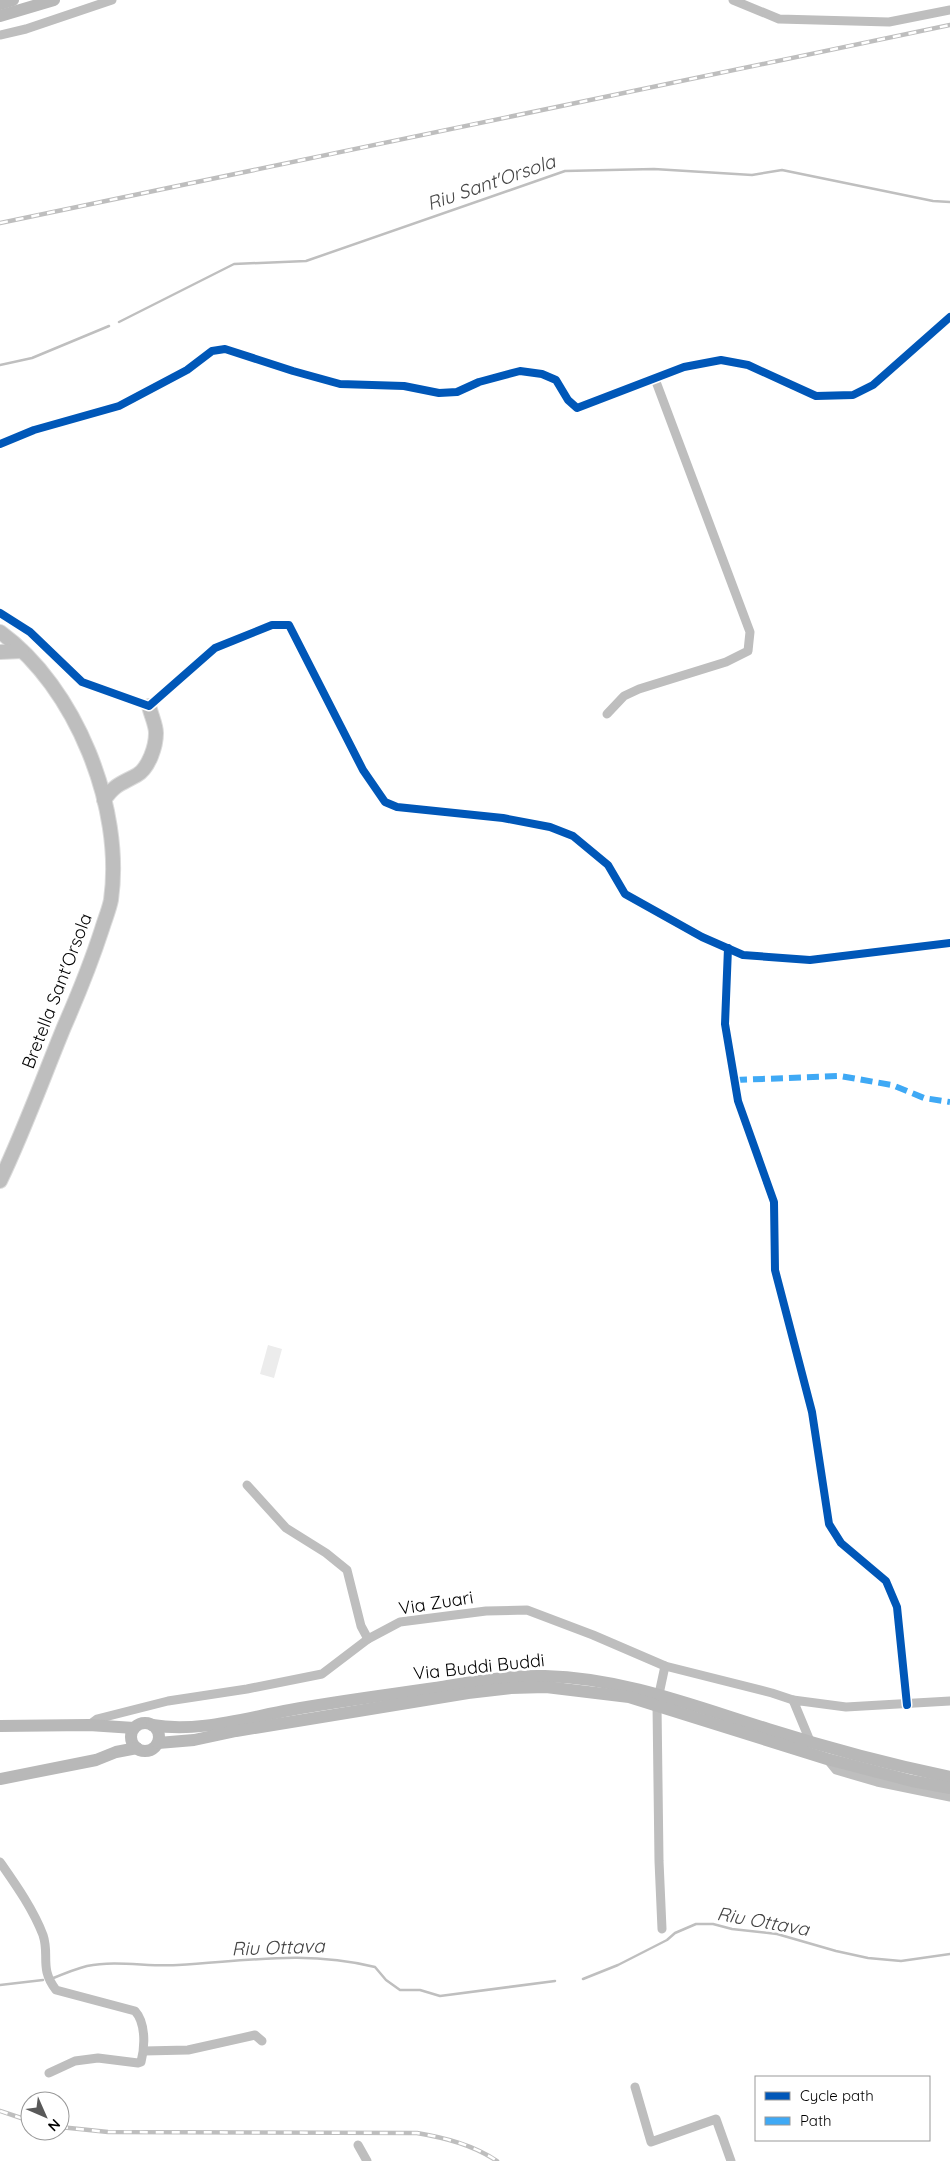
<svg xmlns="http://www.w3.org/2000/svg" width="950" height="2161" viewBox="0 0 950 2161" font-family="Quicksand,sans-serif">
<rect width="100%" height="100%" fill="#fff"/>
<!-- green -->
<path fill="#ececec" d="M 268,1345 L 282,1349 L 274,1378 L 260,1374 Z"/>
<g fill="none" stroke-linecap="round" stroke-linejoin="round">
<!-- stream -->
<g stroke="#bfbfbf" stroke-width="2.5">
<path d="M 119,322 L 234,264 L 306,261 L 565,171 L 654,169 L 752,175 L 782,170 L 933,201 L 950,202"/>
<path d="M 0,365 L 32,358 L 109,326"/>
<path d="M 51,1979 C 63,1974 75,1969 87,1966 C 117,1960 148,1967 178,1965 C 248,1961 305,1950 375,1967 L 386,1980 L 400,1990 L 420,1990 L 440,1996 L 555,1981"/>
<path d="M 583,1979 L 618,1965 L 667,1940 L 675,1933 L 696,1924 L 713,1924 L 732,1929 L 777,1934 L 836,1951 L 868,1958 L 901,1961 L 950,1954"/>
<path d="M 0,1985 L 43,1980"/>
</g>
<defs>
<g id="primary">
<path d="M 0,632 C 76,687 124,808 111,900 C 109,910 105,919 102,929 C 91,963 78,995 64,1027 C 43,1078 24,1131 0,1181"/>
<path d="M 0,652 L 22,651"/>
<path d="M 104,800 C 115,784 121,784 137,775 C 149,768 156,746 156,733 C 156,725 151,715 149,706"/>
</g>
</defs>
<!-- primary casing -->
<use href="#primary" stroke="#dbdbdb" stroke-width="16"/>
<!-- street -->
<g stroke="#bebebe" stroke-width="9">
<path d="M 733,0 L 779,19 L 889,22 L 950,10"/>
<path d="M 0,35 L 26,29 L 112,0"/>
<path d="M 0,444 L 34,430 L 119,406 L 187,370 L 212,351 L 225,349 L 293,371 L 340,384 L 404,386 L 439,393 L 457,392 L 479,382 L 520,371 L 542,374 L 556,380 L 568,400 L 577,408 L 684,367 L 721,360 L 748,365 L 816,396 L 853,395 L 873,385 L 950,317"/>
<path d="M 0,613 L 30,632 L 82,682 L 149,706 L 215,648 L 272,625 L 289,625 L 363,770 L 385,802 L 397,807 L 503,818 L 550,827 L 573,836 L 608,865 L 625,894 L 702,937 L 743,955 L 810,960 L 950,943"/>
<path d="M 607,714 L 624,696 L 639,689 L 726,662 L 748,651 L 750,632 L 655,379"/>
<path d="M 728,948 L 725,1024 L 738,1101 L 774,1202 L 775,1270 L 812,1412 L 829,1524 L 841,1543 L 886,1581 L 897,1607 L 907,1705"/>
<path d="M 247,1485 L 286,1528 L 326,1553 L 347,1570 L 361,1626 L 368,1639"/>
<path d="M 659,1694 L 665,1666"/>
<path d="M 657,1705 L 659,1861 L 662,1929"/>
<path d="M 89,1725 L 97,1719 L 168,1701 L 247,1689 L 322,1674 L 368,1639 L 400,1622 L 486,1611 L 527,1610 L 593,1635 L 665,1666 L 772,1693 L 793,1700"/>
<path d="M 810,1741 L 793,1700 L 846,1707 L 950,1701"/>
<path d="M 827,1759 L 836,1770 L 877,1782 L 950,1797"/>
<path d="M 0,1862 C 16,1885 33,1909 43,1935 C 50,1956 39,1968 56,1990 L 135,2011 C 146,2023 145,2047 141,2062 L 138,2063 L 98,2058 L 75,2061 L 49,2073"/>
<path d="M 144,2051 L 188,2050 L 255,2035 L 262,2041"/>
<path d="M 635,2087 L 651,2142 L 716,2119 L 731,2161"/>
<path d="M 358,2145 L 367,2161"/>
</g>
<!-- secondary -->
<g stroke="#b8b8b8" stroke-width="12">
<path d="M 0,4 L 13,0"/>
<path d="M 0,16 L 54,0"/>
<circle cx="145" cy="1737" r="14"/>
<path d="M 152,1725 C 197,1733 245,1718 290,1710 C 338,1701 387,1695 435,1688 C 472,1682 509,1675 545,1676 C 623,1678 694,1706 768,1729 C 828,1748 888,1764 950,1777"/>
<path d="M 0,1726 L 89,1725 L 134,1728"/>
<path d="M 158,1743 L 194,1740 L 236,1731 L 468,1693 L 511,1688 L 546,1687 L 629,1697 L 827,1759 L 912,1781 L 950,1788"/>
<path d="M 0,1779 L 96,1760 L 116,1752 L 137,1748"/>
</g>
<!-- primary -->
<use href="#primary" stroke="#bebebe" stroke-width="14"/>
<defs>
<g id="rail">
<path d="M 0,223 L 950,25"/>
<path d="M 0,2111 L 30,2121"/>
<path d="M 60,2127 L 108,2132 L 417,2133 C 446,2138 473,2145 497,2161"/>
</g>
</defs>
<!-- rail casing -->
<use href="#rail" stroke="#bebebe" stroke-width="4.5"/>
<!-- rail -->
<use href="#rail" stroke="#fff" stroke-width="2.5" stroke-dasharray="8" stroke-linecap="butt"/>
<!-- quiet -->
<path stroke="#3fa9f5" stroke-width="6" stroke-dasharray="12 6" stroke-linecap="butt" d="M 735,1080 L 840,1076 L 892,1085 L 924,1098 L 950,1102"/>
<defs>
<g id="cycleway">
<path d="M 0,444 L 34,430 L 119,406 L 187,370 L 212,351 L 225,349 L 293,371 L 340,384 L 404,386 L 439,393 L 457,392 L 479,382 L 520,371 L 542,374 L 556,380 L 568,400 L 577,408 L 684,367 L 721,360 L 748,365 L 816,396 L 853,395 L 873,385 L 950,317"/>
<path d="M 0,613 L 30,632 L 82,682 L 149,706 L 215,648 L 272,625 L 289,625 L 363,770 L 385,802 L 397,807 L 503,818 L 550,827 L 573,836 L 608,865 L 625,894 L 702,937 L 743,955 L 810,960 L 950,943"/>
<path d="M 728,948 L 725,1024 L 738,1101 L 774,1202 L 775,1270 L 812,1412 L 829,1524 L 841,1543 L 886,1581 L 897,1607 L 907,1705"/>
</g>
</defs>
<!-- cycleway casing -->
<use href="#cycleway" stroke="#fff" stroke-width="11"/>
<!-- cycleway -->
<use href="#cycleway" stroke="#0057b8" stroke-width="8"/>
</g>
<g text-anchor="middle" stroke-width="5" stroke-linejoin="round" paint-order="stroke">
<!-- street labels -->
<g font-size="18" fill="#000" stroke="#fff">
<text transform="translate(57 991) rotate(-69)" y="6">Bretella Sant'Orsola</text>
<text transform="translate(436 1603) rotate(-9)" y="6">Via Zuari</text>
<text transform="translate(479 1667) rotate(-6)" y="6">Via Buddi Buddi</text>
</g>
<!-- water labels -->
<g font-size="19" font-style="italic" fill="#444" stroke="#fff">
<text transform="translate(491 182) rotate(-19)" y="7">Riu Sant'Orsola</text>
<text transform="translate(763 1921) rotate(10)" y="7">Riu Ottava</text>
<text transform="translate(278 1947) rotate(-2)" y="7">Riu Ottava</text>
</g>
</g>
<!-- legend -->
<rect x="755" y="2076" width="175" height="65" fill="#ffffff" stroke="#999999"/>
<rect x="765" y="2092" width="25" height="8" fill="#0057b8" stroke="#999999"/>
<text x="800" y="2101" font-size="15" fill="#000000">Cycle path</text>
<rect x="765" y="2117" width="25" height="8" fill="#3fa9f5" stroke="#999999"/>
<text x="800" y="2126" font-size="15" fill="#000000">Path</text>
<!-- north arrow -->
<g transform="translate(45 2116) rotate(135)"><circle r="24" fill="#ffffff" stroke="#999999"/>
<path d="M0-4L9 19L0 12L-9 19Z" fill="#595959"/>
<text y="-8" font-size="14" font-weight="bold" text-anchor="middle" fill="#000000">N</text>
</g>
</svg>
